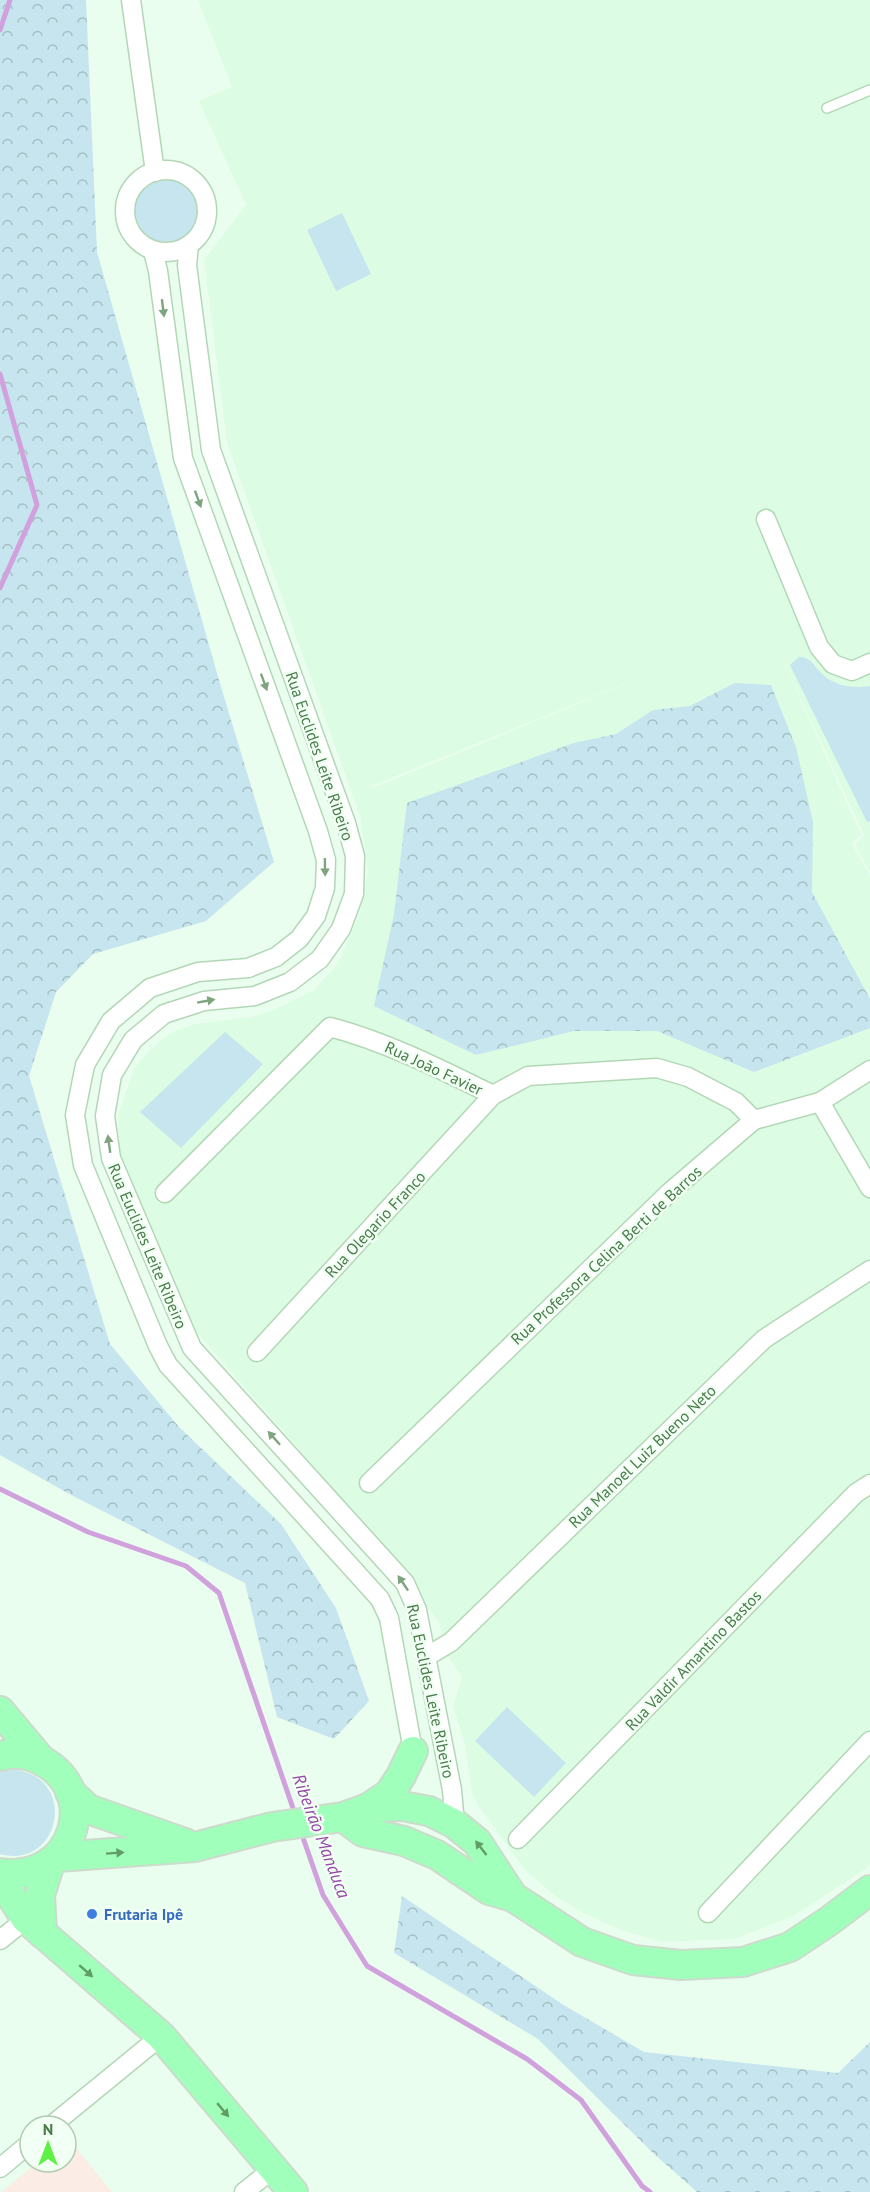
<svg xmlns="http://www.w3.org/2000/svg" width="870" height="2192" viewBox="0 0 870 2192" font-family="'PT Sans',sans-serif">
<defs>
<pattern id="forest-crowns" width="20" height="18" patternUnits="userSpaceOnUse" patternTransform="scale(1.5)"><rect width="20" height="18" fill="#c6e5ee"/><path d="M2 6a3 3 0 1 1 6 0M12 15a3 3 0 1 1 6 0" fill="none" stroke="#a3bfc3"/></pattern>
</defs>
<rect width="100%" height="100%" fill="#eafeef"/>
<!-- residential -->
<path fill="#ddfce4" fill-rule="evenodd" d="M 198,0 L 870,0 L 870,872 L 855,845 L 864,835 L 770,632 L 861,834 L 852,844 L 870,876 L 870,1864 L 864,1870 L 793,1916 L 735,1939 L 661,1942 L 621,1930 L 583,1913 L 554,1895 L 526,1871 L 480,1808 L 472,1793 L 464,1741 L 453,1706 L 462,1677 L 448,1657 L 439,1622 L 379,1543 L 324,1478 L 195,1330 L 120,1152 L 118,1116 L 133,1071 L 143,1057 L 160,1041 L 176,1030 L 195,1024 L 250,1017 L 272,1011 L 314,990 L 335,967 L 342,955 L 360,913 L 368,871 L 360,816 L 227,443 L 204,260 L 246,205 L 199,101 L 232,87 ZM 689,658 L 378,786 L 368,787 L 369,787 Z"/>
<!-- education -->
<path fill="#fbece6" d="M 68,2138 L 112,2192 L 1,2192 L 38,2162 L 66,2162 L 66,2139 Z"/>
<!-- green -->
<g fill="#c6e5ee">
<circle cx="166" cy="211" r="34"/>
<path d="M 342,213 L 371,274 L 336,291 L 307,230 Z"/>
<path d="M 799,657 C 811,657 813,665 821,673 C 834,686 853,689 870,686 L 870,821 L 867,822 L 790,665 Z"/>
<path d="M 225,1032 L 263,1064 L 181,1148 L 140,1112 Z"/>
<path d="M 507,1707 L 566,1763 L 534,1797 L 475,1741 Z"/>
<path d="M 9,1769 C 81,1773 61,1871 0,1854 L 0,1771 Z"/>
</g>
<!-- forest -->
<g fill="url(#forest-crowns)">
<path d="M 0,0 L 86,0 L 97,252 L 219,680 L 274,862 L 206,921 L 93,954 L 56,992 L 29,1076 L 110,1344 L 179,1427 L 281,1524 L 336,1608 L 369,1701 L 334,1739 L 277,1717 L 245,1583 L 71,1495 L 0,1455 Z"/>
<path d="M 735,683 L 771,685 L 796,747 L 813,822 L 812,892 L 870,999 L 870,1028 L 754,1072 L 657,1031 L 574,1031 L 476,1055 L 374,1006 L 394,914 L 407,803 L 574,743 L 616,734 L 653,710 L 690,706 Z"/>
<path d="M 402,1896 L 562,2004 L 644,2052 L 838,2073 L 870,2042 L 870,2192 L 697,2192 L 653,2153 L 538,2039 L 394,1953 Z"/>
</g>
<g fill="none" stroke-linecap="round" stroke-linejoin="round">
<!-- stream -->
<g stroke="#d1a1dd" stroke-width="5">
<path d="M 0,30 L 10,0"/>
<path d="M 0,374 L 37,505 L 0,588"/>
<path d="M 0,1489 L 88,1532 L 186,1566 L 219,1593 L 295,1814"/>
<path d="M 301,1832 L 323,1895 L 367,1966 L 527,2059 L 581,2100 L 642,2186 L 650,2192"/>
</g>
<defs>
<path id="lane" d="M 827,108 L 870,90"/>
<g id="street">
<path d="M 131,0 L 155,172"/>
<circle cx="166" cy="211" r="41"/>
<path d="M 189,245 L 187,265 L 211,450 L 346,823 L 355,856 L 354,894 L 341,929 L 320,959 L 290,982 L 255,996 L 204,1001 L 164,1014 L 133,1040 L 112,1075 L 105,1116 L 111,1158 L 192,1348 L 405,1583 L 417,1610 L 452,1790 L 455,1824"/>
<path d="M 153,251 L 158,271 L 183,458 L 318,831 L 326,860 L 325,888 L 316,916 L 299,939 L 276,957 L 248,968 L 198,972 L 150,988 L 111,1021 L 85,1065 L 75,1115 L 83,1165 L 158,1346 L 168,1365 L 380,1599 L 389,1618 L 413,1751 L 412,1762"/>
<path d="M 766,519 L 819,647 L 833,664 L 852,671 L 870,663"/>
<path d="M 820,1102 L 870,1188"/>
<path d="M 165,1193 L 330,1027 C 387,1042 440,1069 493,1095 L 528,1076 L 657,1068 L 688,1077 L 736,1102 L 754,1120"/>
<path d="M 257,1352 L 493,1095"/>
<path d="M 369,1483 L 670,1192 L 754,1120 L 820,1102 L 870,1070"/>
<path d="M 426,1657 L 451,1642 L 764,1339 L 870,1270"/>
<path d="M 518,1839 L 856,1493 L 870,1484"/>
<path d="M 708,1913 L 870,1741"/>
<path d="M 0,1940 L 26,1919 L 35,1915"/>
<path d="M 51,2126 L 161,2036"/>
<path d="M 0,2168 L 30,2143"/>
<path d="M 244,2192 L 273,2169"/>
</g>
<g id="primary">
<path d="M 0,1711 L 42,1761"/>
<path d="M 0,1756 C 12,1752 25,1754 36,1758 C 104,1787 76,1884 0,1873"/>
<path d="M 70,1792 L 88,1809 L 185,1843"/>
<path d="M 368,1808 L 389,1794 L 401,1776 L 413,1751"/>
<path d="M 343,1817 L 363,1832 L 404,1841 L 437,1855 L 489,1890 L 513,1897 L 582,1942 L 633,1960 L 681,1965 L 743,1962 L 790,1947 L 829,1921 L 870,1890"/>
<path d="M 57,1857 L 195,1847 L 272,1827 L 343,1817 L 368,1808 L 402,1806 L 429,1811 L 455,1824 L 477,1842 L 513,1897"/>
<path d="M 0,1879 L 26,1919 L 161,2036 L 293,2192"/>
<path d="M 42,1933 L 40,1895 L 50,1863"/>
</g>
</defs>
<!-- lane casing -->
<use href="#lane" stroke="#b3d7b6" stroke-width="12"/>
<!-- street casing -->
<use href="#street" stroke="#b3d7b6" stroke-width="21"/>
<!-- primary casing -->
<use href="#primary" stroke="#ccdbcc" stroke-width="32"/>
<!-- lane -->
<use href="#lane" stroke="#fff" stroke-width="9"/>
<!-- street -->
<use href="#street" stroke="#fff" stroke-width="18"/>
<!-- primary -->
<use href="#primary" stroke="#a0ffba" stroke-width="28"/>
</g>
<!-- one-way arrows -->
<defs><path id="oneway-solid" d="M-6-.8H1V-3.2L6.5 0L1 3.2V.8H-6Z" transform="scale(1.5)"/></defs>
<g fill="#80a480">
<use href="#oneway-solid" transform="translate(163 308) rotate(83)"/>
<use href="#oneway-solid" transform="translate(198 499) rotate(70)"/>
<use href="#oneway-solid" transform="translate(264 682) rotate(70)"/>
<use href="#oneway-solid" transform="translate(325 867) rotate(89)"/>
<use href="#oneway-solid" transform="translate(206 1001) rotate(-10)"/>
<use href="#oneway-solid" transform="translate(109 1144) rotate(-98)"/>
<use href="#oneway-solid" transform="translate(274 1438) rotate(-132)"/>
<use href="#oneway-solid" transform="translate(403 1583) rotate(-124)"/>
</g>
<g fill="#609e66">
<use href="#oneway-solid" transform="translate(481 1848) rotate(-128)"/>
<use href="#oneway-solid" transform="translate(115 1853) rotate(-4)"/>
<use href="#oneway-solid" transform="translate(86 1971) rotate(41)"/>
<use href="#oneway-solid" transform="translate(223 2110) rotate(50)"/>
</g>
<!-- markers -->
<circle fill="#3f7fe0" stroke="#f2fff5" stroke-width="2" cx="92" cy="1914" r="6"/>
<g text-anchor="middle" stroke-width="5" stroke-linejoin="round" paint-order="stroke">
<!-- street labels -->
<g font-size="16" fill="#4a7d4a" stroke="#f2fff5">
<text transform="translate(320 756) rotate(71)" y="6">Rua Euclides Leite Ribeiro</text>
<text transform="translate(434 1068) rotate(25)" y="6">Rua João Favier</text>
<text transform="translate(375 1224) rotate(-47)" y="6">Rua Olegario Franco</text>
<text transform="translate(148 1246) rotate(67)" y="6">Rua Euclides Leite Ribeiro</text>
<text transform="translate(606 1255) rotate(-43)" y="6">Rua Professora Celina Berti de Barros</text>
<text transform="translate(642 1456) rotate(-44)" y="6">Rua Manoel Luiz Bueno Neto</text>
<text transform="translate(693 1660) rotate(-46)" y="6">Rua Valdir Amantino Bastos</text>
<text transform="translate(431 1691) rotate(78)" y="6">Rua Euclides Leite Ribeiro</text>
</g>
<!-- shop labels -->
<g font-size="16" font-weight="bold" fill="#366cbe" stroke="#f2fff5" text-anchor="start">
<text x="104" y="1920">Frutaria Ipê</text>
</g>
<!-- water labels -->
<g font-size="18" font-style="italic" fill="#9649a8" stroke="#f2fff5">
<text transform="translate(321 1836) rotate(69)" y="6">Ribeirão Manduca</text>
</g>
</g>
<!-- north arrow -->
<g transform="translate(48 2144)"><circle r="28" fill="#f2fff5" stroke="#afcbb1" stroke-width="1.5"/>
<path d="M0-4.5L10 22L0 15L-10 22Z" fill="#5df146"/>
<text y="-9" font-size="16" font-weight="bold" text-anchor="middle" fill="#4a7d4a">N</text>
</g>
</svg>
